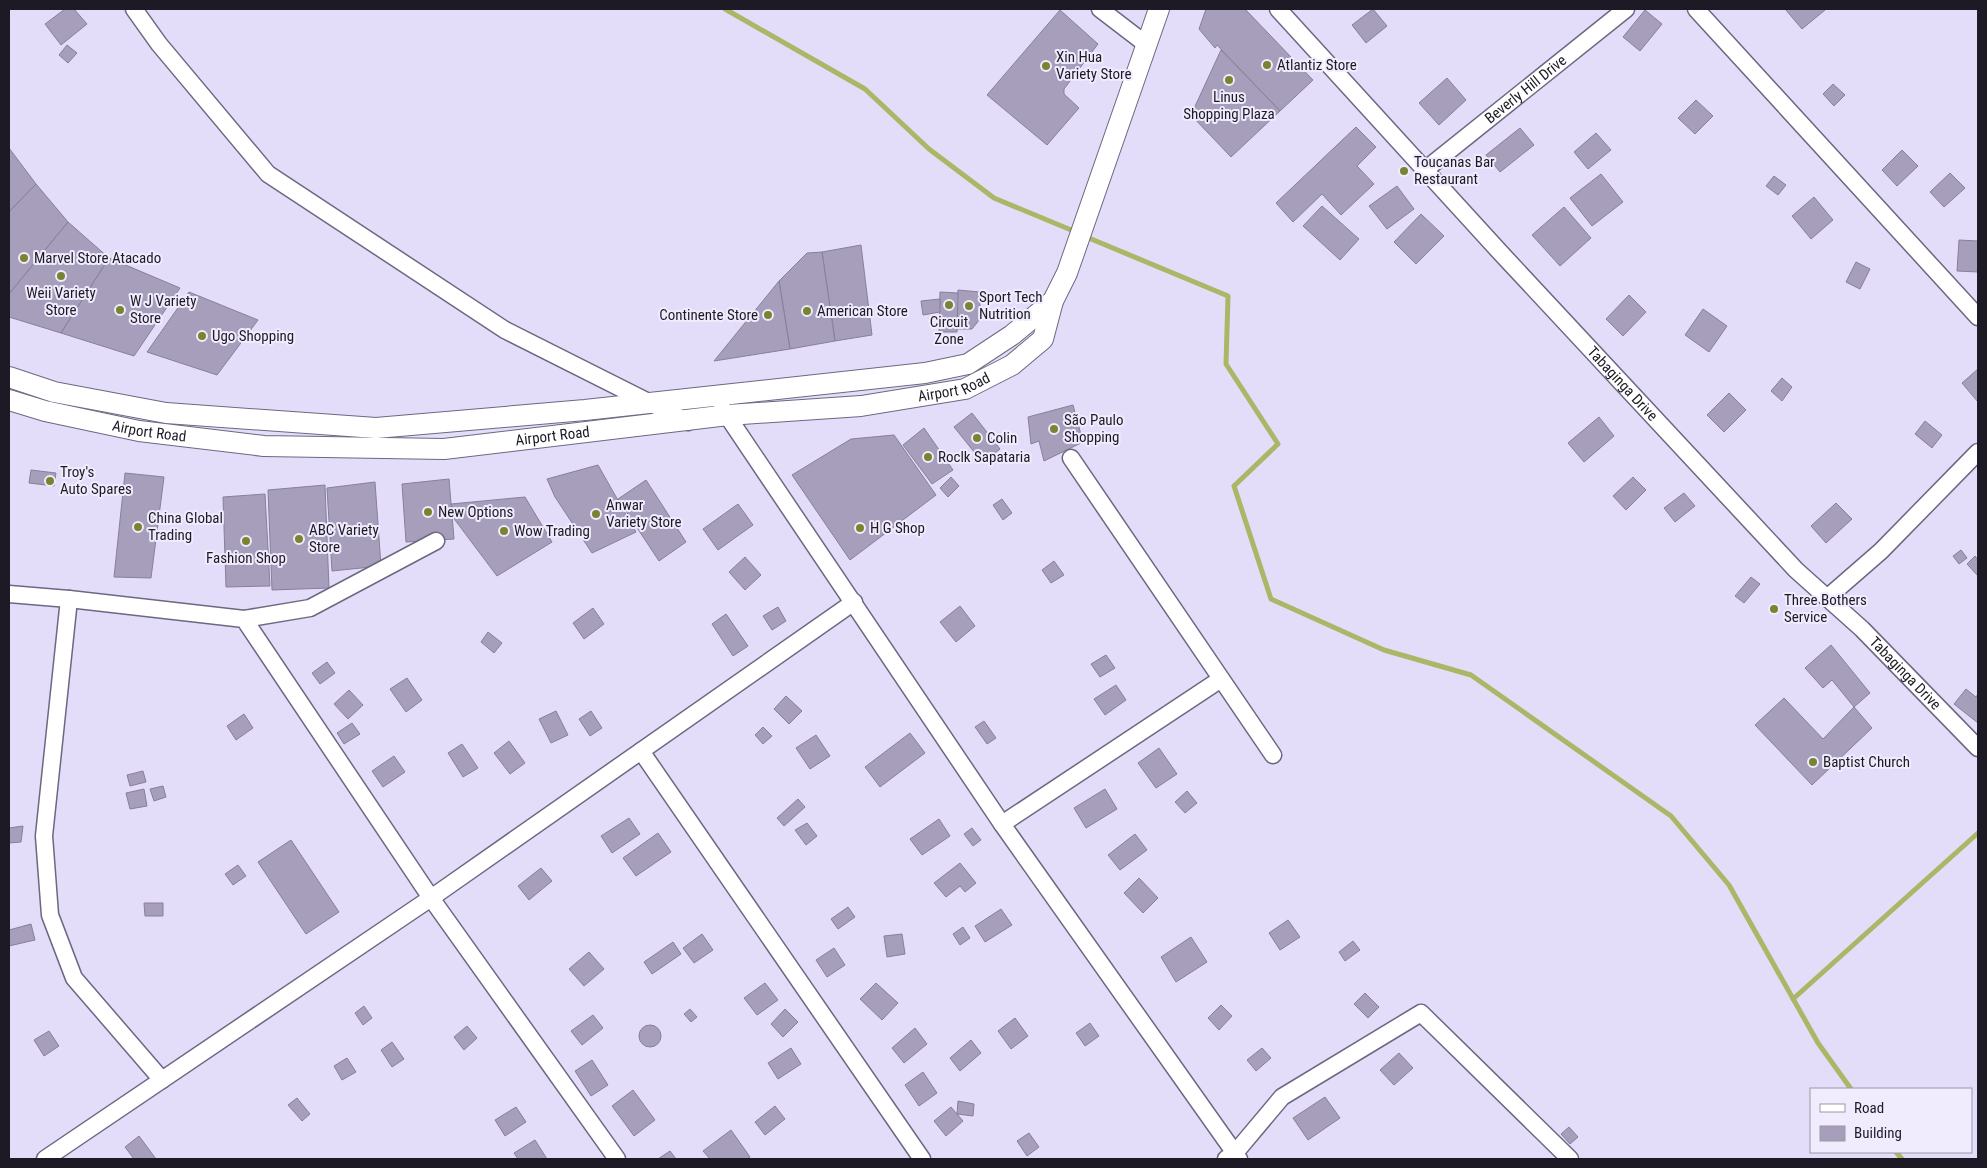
<svg xmlns="http://www.w3.org/2000/svg" width="1987" height="1168" viewBox="0 0 1987 1168" font-family="'Roboto Condensed',sans-serif">
<rect width="100%" height="100%" fill="#e4ddfa"/>
<g fill="none" stroke-linecap="round" stroke-linejoin="round">
<!-- stream -->
<g stroke="#a9b766" stroke-width="5">
<path d="M 725,9 L 865,89 L 929,149 L 994,198 L 1076,232"/>
<path d="M 1084,236 L 1228,296 L 1226,364 L 1278,444 L 1234,486 L 1271,599 L 1384,650 L 1471,675 L 1671,816 L 1729,885 L 1818,1043 L 1851,1089"/>
<path d="M 1793,999 L 1978,833"/>
<path d="M 1896,1152 L 1902,1159"/>
</g>
</g>
<!-- building -->
<g fill="#a69eba" stroke="#87809a">
<path d="M 65,9 L 74,9 L 87,24 L 61,45 L 45,24 Z"/>
<path d="M 1206,9 L 1245,9 L 1313,80 L 1280,111 L 1217,45 L 1215,48 L 1199,29 Z"/>
<path d="M 1373,9 L 1387,26 L 1366,43 L 1352,25 Z"/>
<path d="M 1785,9 L 1824,9 L 1825,10 L 1802,29 Z"/>
<path d="M 1060,10 L 1098,44 L 1064,89 L 1064,94 L 1079,108 L 1047,145 L 987,95 Z"/>
<path d="M 1645,10 L 1662,24 L 1640,51 L 1623,37 Z"/>
<path d="M 67,45 L 77,53 L 68,63 L 59,55 Z"/>
<path d="M 1221,50 L 1280,111 L 1231,157 L 1191,115 Z"/>
<path d="M 1447,78 L 1466,100 L 1439,125 L 1419,103 Z"/>
<path d="M 1833,84 L 1845,95 L 1834,106 L 1823,94 Z"/>
<path d="M 1696,100 L 1713,116 L 1695,134 L 1678,118 Z"/>
<path d="M 1356,127 L 1376,147 L 1357,166 L 1374,184 L 1341,215 L 1322,194 L 1293,222 L 1276,203 Z"/>
<path d="M 1520,128 L 1534,145 L 1500,172 L 1486,155 Z"/>
<path d="M 1596,133 L 1611,150 L 1588,169 L 1574,152 Z"/>
<path d="M 9,148 L 36,184 L 9,212 Z"/>
<path d="M 1902,150 L 1918,166 L 1897,186 L 1882,170 Z"/>
<path d="M 1950,173 L 1965,188 L 1944,207 L 1930,192 Z"/>
<path d="M 1601,174 L 1623,202 L 1592,226 L 1570,198 Z"/>
<path d="M 1774,176 L 1786,185 L 1778,195 L 1766,186 Z"/>
<path d="M 36,184 L 68,222 L 9,294 L 9,212 Z"/>
<path d="M 1397,186 L 1414,209 L 1387,229 L 1369,206 Z"/>
<path d="M 1814,197 L 1833,220 L 1811,239 L 1792,216 Z"/>
<path d="M 1322,206 L 1359,239 L 1340,260 L 1303,226 Z"/>
<path d="M 1564,207 L 1591,238 L 1560,266 L 1532,235 Z"/>
<path d="M 1421,214 L 1444,236 L 1416,264 L 1394,242 Z"/>
<path d="M 68,222 L 109,258 L 61,333 L 9,317 L 9,294 Z"/>
<path d="M 1959,240 L 1978,241 L 1978,272 L 1957,271 Z"/>
<path d="M 861,245 L 872,335 L 835,341 L 822,252 Z"/>
<path d="M 822,252 L 835,341 L 790,349 L 779,281 L 807,253 Z"/>
<path d="M 109,258 L 180,288 L 134,356 L 61,333 Z"/>
<path d="M 1856,262 L 1870,269 L 1860,289 L 1846,282 Z"/>
<path d="M 779,281 L 790,349 L 714,361 Z"/>
<path d="M 958,290 L 980,292 L 980,319 L 972,329 L 956,329 Z"/>
<path d="M 189,292 L 258,320 L 217,375 L 147,352 Z"/>
<path d="M 940,292 L 958,293 L 957,332 L 939,332 Z"/>
<path d="M 1629,295 L 1646,312 L 1623,336 L 1606,319 Z"/>
<path d="M 940,299 L 940,312 L 923,315 L 921,301 Z"/>
<path d="M 1703,309 L 1727,326 L 1709,352 L 1685,335 Z"/>
<path d="M 1978,369 L 1978,402 L 1962,383 Z"/>
<path d="M 1782,378 L 1792,387 L 1782,401 L 1771,391 Z"/>
<path d="M 1729,393 L 1746,410 L 1724,432 L 1707,415 Z"/>
<path d="M 1073,405 L 1083,442 L 1044,461 L 1039,441 L 1031,444 L 1028,417 Z"/>
<path d="M 972,413 L 1000,449 L 983,463 L 954,427 Z"/>
<path d="M 1599,417 L 1614,436 L 1584,462 L 1568,443 Z"/>
<path d="M 1925,421 L 1942,435 L 1932,448 L 1915,434 Z"/>
<path d="M 924,428 L 953,470 L 932,484 L 903,445 Z"/>
<path d="M 894,435 L 936,495 L 850,560 L 792,475 L 851,439 Z"/>
<path d="M 598,465 L 636,532 L 592,553 L 555,497 L 547,479 Z"/>
<path d="M 31,470 L 56,473 L 54,486 L 29,483 Z"/>
<path d="M 125,473 L 164,477 L 151,578 L 114,577 Z"/>
<path d="M 951,477 L 959,486 L 948,497 L 940,488 Z"/>
<path d="M 1633,477 L 1646,490 L 1626,510 L 1613,496 Z"/>
<path d="M 449,479 L 454,539 L 406,542 L 402,484 Z"/>
<path d="M 646,480 L 686,542 L 659,561 L 618,499 Z"/>
<path d="M 375,482 L 381,566 L 332,571 L 327,488 Z"/>
<path d="M 325,485 L 329,588 L 272,590 L 268,490 Z"/>
<path d="M 1684,493 L 1695,506 L 1675,522 L 1664,508 Z"/>
<path d="M 265,494 L 270,586 L 226,587 L 223,497 Z"/>
<path d="M 525,497 L 552,542 L 497,576 L 455,520 L 451,504 Z"/>
<path d="M 1002,499 L 1012,513 L 1003,520 L 993,505 Z"/>
<path d="M 1836,503 L 1852,519 L 1826,543 L 1811,526 Z"/>
<path d="M 738,504 L 753,525 L 718,550 L 703,529 Z"/>
<path d="M 1961,550 L 1967,558 L 1959,564 L 1953,556 Z"/>
<path d="M 1975,556 L 1978,560 L 1978,576 L 1967,564 Z"/>
<path d="M 745,557 L 761,575 L 745,590 L 729,572 Z"/>
<path d="M 1054,561 L 1064,575 L 1051,583 L 1042,570 Z"/>
<path d="M 1751,577 L 1760,584 L 1744,603 L 1735,596 Z"/>
<path d="M 960,606 L 975,626 L 956,642 L 940,622 Z"/>
<path d="M 778,607 L 786,621 L 772,630 L 763,616 Z"/>
<path d="M 593,608 L 604,624 L 584,639 L 573,623 Z"/>
<path d="M 726,614 L 748,646 L 733,656 L 712,624 Z"/>
<path d="M 488,632 L 502,643 L 494,653 L 481,642 Z"/>
<path d="M 1831,645 L 1870,693 L 1854,707 L 1832,680 L 1823,688 L 1805,668 Z"/>
<path d="M 1106,655 L 1115,668 L 1100,677 L 1091,664 Z"/>
<path d="M 327,662 L 335,673 L 320,684 L 312,673 Z"/>
<path d="M 407,678 L 422,700 L 406,712 L 390,689 Z"/>
<path d="M 1116,685 L 1126,700 L 1105,715 L 1094,699 Z"/>
<path d="M 1966,689 L 1976,697 L 1978,694 L 1978,723 L 1954,704 Z"/>
<path d="M 349,690 L 363,705 L 348,719 L 334,704 Z"/>
<path d="M 786,696 L 802,711 L 789,724 L 774,709 Z"/>
<path d="M 1784,698 L 1823,739 L 1854,707 L 1872,728 L 1812,785 L 1755,725 Z"/>
<path d="M 556,711 L 568,735 L 551,743 L 539,719 Z"/>
<path d="M 591,711 L 602,728 L 590,736 L 579,719 Z"/>
<path d="M 244,714 L 253,728 L 236,740 L 227,726 Z"/>
<path d="M 984,721 L 996,738 L 987,744 L 975,727 Z"/>
<path d="M 352,723 L 360,734 L 344,744 L 337,733 Z"/>
<path d="M 763,727 L 772,736 L 763,744 L 755,735 Z"/>
<path d="M 910,733 L 925,753 L 880,787 L 865,767 Z"/>
<path d="M 816,735 L 830,756 L 810,769 L 796,748 Z"/>
<path d="M 509,741 L 525,763 L 510,774 L 494,753 Z"/>
<path d="M 462,744 L 478,768 L 463,777 L 448,753 Z"/>
<path d="M 1159,748 L 1177,774 L 1156,788 L 1138,763 Z"/>
<path d="M 394,756 L 405,772 L 383,787 L 372,771 Z"/>
<path d="M 143,771 L 146,782 L 130,786 L 127,775 Z"/>
<path d="M 163,786 L 166,797 L 154,801 L 150,789 Z"/>
<path d="M 144,789 L 147,806 L 130,809 L 126,793 Z"/>
<path d="M 1105,789 L 1117,809 L 1086,828 L 1074,808 Z"/>
<path d="M 1187,791 L 1197,803 L 1185,813 L 1175,802 Z"/>
<path d="M 798,799 L 805,807 L 784,826 L 777,818 Z"/>
<path d="M 629,818 L 640,834 L 612,853 L 601,836 Z"/>
<path d="M 939,819 L 950,836 L 922,855 L 910,839 Z"/>
<path d="M 807,823 L 817,836 L 806,845 L 795,830 Z"/>
<path d="M 23,826 L 21,842 L 9,843 L 9,828 Z"/>
<path d="M 972,828 L 981,840 L 973,846 L 964,834 Z"/>
<path d="M 658,833 L 671,852 L 636,876 L 623,858 Z"/>
<path d="M 1135,834 L 1147,850 L 1120,870 L 1108,855 Z"/>
<path d="M 291,840 L 339,912 L 306,934 L 258,862 Z"/>
<path d="M 960,863 L 976,883 L 965,892 L 960,886 L 946,897 L 934,883 Z"/>
<path d="M 238,865 L 246,876 L 233,885 L 225,874 Z"/>
<path d="M 541,868 L 552,881 L 529,900 L 518,886 Z"/>
<path d="M 1139,878 L 1158,898 L 1143,913 L 1124,893 Z"/>
<path d="M 144,903 L 163,903 L 163,916 L 145,916 Z"/>
<path d="M 848,907 L 855,917 L 838,929 L 831,919 Z"/>
<path d="M 1001,909 L 1012,925 L 985,942 L 975,926 Z"/>
<path d="M 1288,920 L 1300,937 L 1280,950 L 1269,933 Z"/>
<path d="M 31,924 L 35,940 L 9,946 L 9,930 Z"/>
<path d="M 963,927 L 970,938 L 960,945 L 953,934 Z"/>
<path d="M 702,934 L 713,950 L 694,963 L 683,948 Z"/>
<path d="M 902,934 L 905,954 L 887,957 L 884,936 Z"/>
<path d="M 1191,937 L 1207,962 L 1176,982 L 1161,957 Z"/>
<path d="M 1353,941 L 1360,950 L 1345,961 L 1339,952 Z"/>
<path d="M 673,942 L 681,954 L 652,974 L 644,962 Z"/>
<path d="M 834,948 L 845,965 L 827,977 L 816,960 Z"/>
<path d="M 589,952 L 604,969 L 584,986 L 569,969 Z"/>
<path d="M 765,983 L 778,1000 L 757,1015 L 744,998 Z"/>
<path d="M 876,983 L 898,1003 L 882,1020 L 860,999 Z"/>
<path d="M 1365,993 L 1379,1007 L 1368,1018 L 1354,1004 Z"/>
<path d="M 1221,1005 L 1232,1016 L 1219,1030 L 1208,1018 Z"/>
<path d="M 364,1006 L 372,1018 L 363,1025 L 355,1013 Z"/>
<path d="M 690,1009 L 697,1017 L 691,1022 L 684,1014 Z"/>
<path d="M 785,1009 L 798,1022 L 783,1037 L 771,1024 Z"/>
<path d="M 593,1015 L 603,1028 L 582,1045 L 571,1031 Z"/>
<path d="M 1015,1018 L 1028,1036 L 1011,1049 L 998,1031 Z"/>
<path d="M 1090,1023 L 1099,1036 L 1085,1046 L 1076,1033 Z"/>
<circle cx="650" cy="1036" r="11"/>
<path d="M 467,1026 L 477,1038 L 464,1050 L 454,1037 Z"/>
<path d="M 915,1028 L 927,1044 L 904,1063 L 892,1048 Z"/>
<path d="M 49,1031 L 59,1046 L 44,1056 L 34,1040 Z"/>
<path d="M 971,1040 L 981,1053 L 960,1071 L 950,1058 Z"/>
<path d="M 392,1042 L 404,1059 L 392,1067 L 381,1050 Z"/>
<path d="M 791,1048 L 801,1064 L 778,1079 L 768,1063 Z"/>
<path d="M 1262,1048 L 1271,1058 L 1256,1071 L 1247,1060 Z"/>
<path d="M 1399,1053 L 1413,1068 L 1394,1085 L 1380,1070 Z"/>
<path d="M 347,1058 L 356,1072 L 342,1080 L 334,1066 Z"/>
<path d="M 592,1060 L 608,1085 L 591,1096 L 575,1071 Z"/>
<path d="M 923,1072 L 937,1093 L 919,1106 L 905,1085 Z"/>
<path d="M 633,1090 L 655,1120 L 634,1136 L 612,1106 Z"/>
<path d="M 1325,1097 L 1340,1118 L 1308,1140 L 1293,1118 Z"/>
<path d="M 297,1098 L 310,1114 L 302,1121 L 288,1105 Z"/>
<path d="M 958,1101 L 974,1104 L 973,1116 L 957,1114 Z"/>
<path d="M 775,1106 L 785,1119 L 765,1135 L 755,1122 Z"/>
<path d="M 516,1107 L 526,1122 L 505,1136 L 495,1120 Z"/>
<path d="M 951,1107 L 963,1121 L 946,1136 L 934,1121 Z"/>
<path d="M 1569,1127 L 1578,1137 L 1570,1144 L 1561,1134 Z"/>
<path d="M 731,1130 L 750,1157 L 747,1159 L 710,1159 L 703,1151 Z"/>
<path d="M 1029,1133 L 1039,1147 L 1027,1156 L 1017,1141 Z"/>
<path d="M 139,1136 L 156,1159 L 134,1159 L 125,1147 Z"/>
<path d="M 535,1140 L 547,1159 L 518,1159 L 514,1153 Z"/>
<path d="M 670,1151 L 676,1159 L 658,1159 Z"/>
</g>
<g fill="none" stroke-linecap="round" stroke-linejoin="round">
<defs>
<g id="minor">
<path d="M 134,9 L 159,44 L 268,174 L 505,330 L 688,422"/>
<path d="M 1100,9 L 1147,45"/>
<path id="s1" d="M 1278,9 L 1498,250 L 1796,570 L 1862,629 L 1978,748"/>
<path d="M 1696,9 L 1978,317"/>
<path id="s2" d="M 1425,170 L 1626,9"/>
<path d="M 722,408 L 1002,824 L 1239,1159"/>
<path d="M 1071,458 L 1273,755"/>
<path d="M 9,594 L 69,599 L 244,619 L 431,898 L 617,1159"/>
<path d="M 1827,598 L 1881,551 L 1978,452"/>
<path d="M 69,599 L 44,836 L 50,915 L 74,978 L 162,1080"/>
<path d="M 244,619 L 310,608 L 436,541"/>
<path d="M 641,751 L 922,1159"/>
<path d="M 1002,824 L 1221,679"/>
<path d="M 45,1159 L 431,898 L 854,602"/>
<path d="M 1226,1159 L 1235,1153 L 1282,1097 L 1421,1013 L 1570,1159"/>
</g>
<g id="tertiary">
<path d="M 9,377 L 54,392 L 166,413 L 376,428 L 585,410 L 925,373 L 968,364 L 1012,335 L 1053,301"/>
<path id="s3" d="M 9,400 L 45,411 L 139,431 L 264,446 L 444,449 L 728,415 L 861,406 L 965,389 L 1012,365 L 1043,339 L 1053,301 L 1067,273 L 1159,9"/>
</g>
</defs>
<!-- minor casing -->
<use href="#minor" stroke="#6e6781" stroke-width="19"/>
<!-- tertiary casing -->
<use href="#tertiary" stroke="#6e6781" stroke-width="22"/>
<!-- minor -->
<use href="#minor" stroke="#fff" stroke-width="16"/>
<!-- tertiary -->
<use href="#tertiary" stroke="#fff" stroke-width="20"/>
</g>
<!-- markers -->
<g fill="#788432" stroke="#f0ecfe" stroke-width="2">
<circle cx="1267" cy="65" r="5"/>
<circle cx="1046" cy="66" r="5"/>
<circle cx="1229" cy="80" r="5"/>
<circle cx="1404" cy="171" r="5"/>
<circle cx="24" cy="258" r="5"/>
<circle cx="61" cy="276" r="5"/>
<circle cx="949" cy="305" r="5"/>
<circle cx="969" cy="306" r="5"/>
<circle cx="120" cy="310" r="5"/>
<circle cx="807" cy="311" r="5"/>
<circle cx="768" cy="315" r="5"/>
<circle cx="202" cy="336" r="5"/>
<circle cx="1054" cy="429" r="5"/>
<circle cx="977" cy="438" r="5"/>
<circle cx="928" cy="457" r="5"/>
<circle cx="50" cy="481" r="5"/>
<circle cx="428" cy="512" r="5"/>
<circle cx="596" cy="514" r="5"/>
<circle cx="138" cy="527" r="5"/>
<circle cx="860" cy="528" r="5"/>
<circle cx="504" cy="531" r="5"/>
<circle cx="299" cy="539" r="5"/>
<circle cx="246" cy="541" r="5"/>
<circle cx="1774" cy="609" r="5"/>
<circle cx="1813" cy="762" r="5"/>
</g>
<g text-anchor="middle" stroke-width="4" stroke-linejoin="round" paint-order="stroke">
<!-- poi labels -->
<g font-size="15" fill="#1d1a25" stroke="#f0ecfe" text-anchor="start">
<text x="1056" y="62">Xin Hua<tspan x="1056" dy="17">Variety Store</tspan></text>
<text x="1277" y="70">Atlantiz Store</text>
<text x="1229" y="102" text-anchor="middle">Linus<tspan x="1229" dy="17">Shopping Plaza</tspan></text>
<text x="1414" y="167">Toucanas Bar<tspan x="1414" dy="17">Restaurant</tspan></text>
<text x="34" y="263">Marvel Store Atacado</text>
<text x="61" y="298" text-anchor="middle">Weii Variety<tspan x="61" dy="17">Store</tspan></text>
<text x="979" y="302">Sport Tech<tspan x="979" dy="17">Nutrition</tspan></text>
<text x="130" y="306">W J Variety<tspan x="130" dy="17">Store</tspan></text>
<text x="817" y="316">American Store</text>
<text x="758" y="320" text-anchor="end">Continente Store</text>
<text x="949" y="327" text-anchor="middle">Circuit<tspan x="949" dy="17">Zone</tspan></text>
<text x="212" y="341">Ugo Shopping</text>
<text x="1064" y="425">São Paulo<tspan x="1064" dy="17">Shopping</tspan></text>
<text x="987" y="443">Colin</text>
<text x="938" y="462">Roclk Sapataria</text>
<text x="60" y="477">Troy's<tspan x="60" dy="17">Auto Spares</tspan></text>
<text x="606" y="510">Anwar<tspan x="606" dy="17">Variety Store</tspan></text>
<text x="438" y="517">New Options</text>
<text x="148" y="523">China Global<tspan x="148" dy="17">Trading</tspan></text>
<text x="870" y="533">H G Shop</text>
<text x="309" y="535">ABC Variety<tspan x="309" dy="17">Store</tspan></text>
<text x="514" y="536">Wow Trading</text>
<text x="246" y="563" text-anchor="middle">Fashion Shop</text>
<text x="1784" y="605">Three Bothers<tspan x="1784" dy="17">Service</tspan></text>
<text x="1823" y="767">Baptist Church</text>
</g>
<!-- street labels -->
<g font-size="15" fill="#1d1a25" stroke="#f0ecfe">
<text dy="5" stroke="none"><textPath href="#s2" startOffset="129">Beverly Hill Drive</textPath></text>
<text dy="5" stroke="none"><textPath href="#s1" startOffset="509">Tabaginga Drive</textPath></text>
<text dy="5" stroke="none"><textPath href="#s3" startOffset="954">Airport Road</textPath></text>
<text dy="5" stroke="none"><textPath href="#s3" startOffset="144">Airport Road</textPath></text>
<text dy="5" stroke="none"><textPath href="#s3" startOffset="549">Airport Road</textPath></text>
<text dy="5" stroke="none"><textPath href="#s1" startOffset="914">Tabaginga Drive</textPath></text>
</g>
</g>
<!-- border -->
<rect width="1987" height="1168" fill="none" stroke="#1d1a25" stroke-width="20"/>
<!-- legend -->
<rect x="1810" y="1088" width="162" height="65" fill="#f0ecfe" stroke="#9c98a7"/>
<rect x="1820" y="1104" width="25" height="8" fill="#ffffff" stroke="#9c98a7"/>
<text x="1854" y="1113" font-size="15" fill="#1d1a25">Road</text>
<rect x="1820" y="1126" width="25" height="15" fill="#a69eba" stroke="#9c98a7"/>
<text x="1854" y="1138" font-size="15" fill="#1d1a25">Building</text>
</svg>
